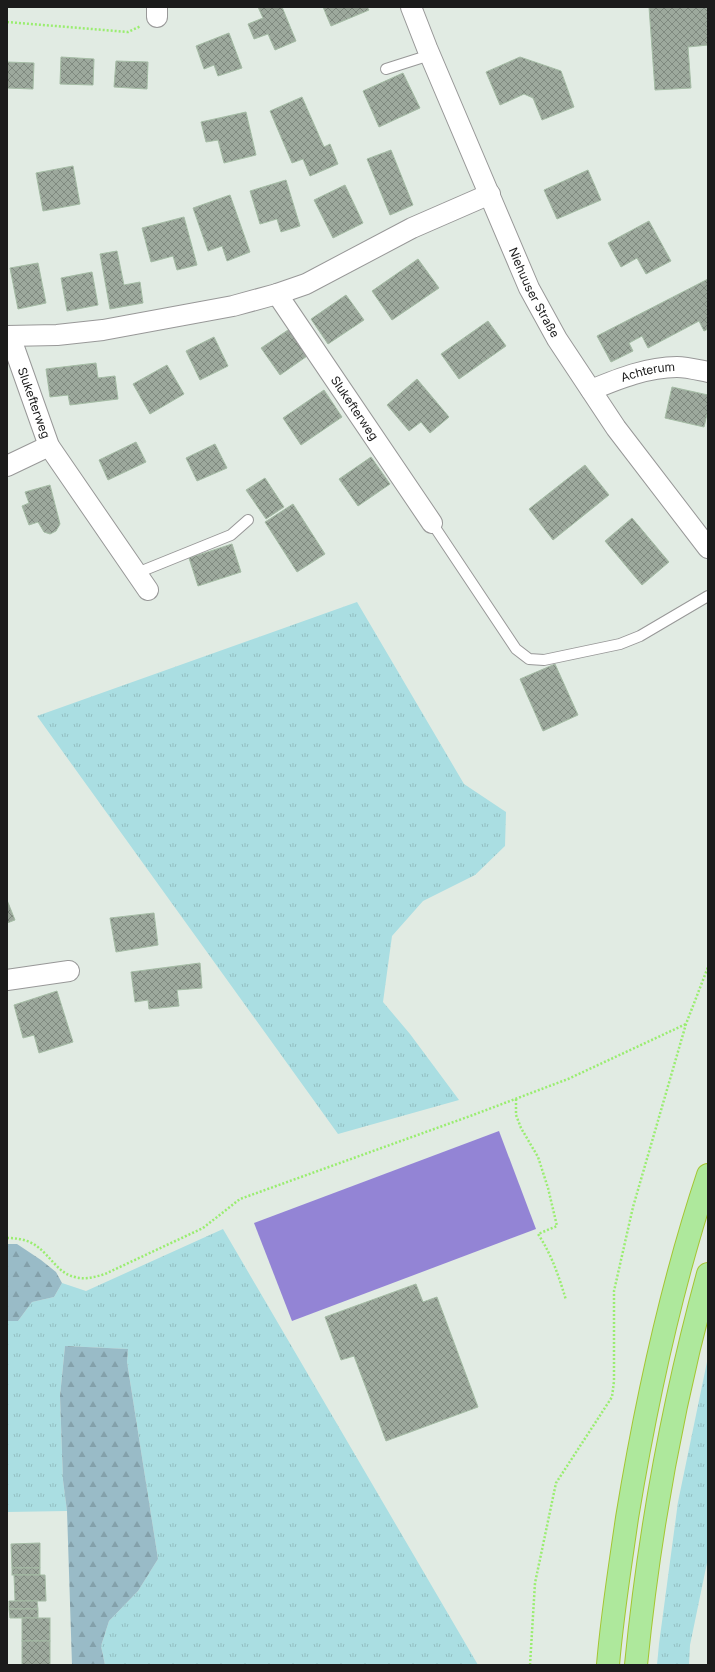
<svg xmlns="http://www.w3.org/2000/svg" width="715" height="1672" viewBox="0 0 715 1672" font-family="Inter,sans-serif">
<defs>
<pattern id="grass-tufts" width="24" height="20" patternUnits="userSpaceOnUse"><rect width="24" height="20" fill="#aadee2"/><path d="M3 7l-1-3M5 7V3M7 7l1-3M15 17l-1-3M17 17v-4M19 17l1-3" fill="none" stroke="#92bec1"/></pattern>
<pattern id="forest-firs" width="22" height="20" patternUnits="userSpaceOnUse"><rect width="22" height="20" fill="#99bbc7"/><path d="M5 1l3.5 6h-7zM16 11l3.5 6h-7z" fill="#83a0aa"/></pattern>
<pattern id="building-cross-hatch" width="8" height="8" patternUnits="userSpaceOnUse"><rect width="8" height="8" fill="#9da99d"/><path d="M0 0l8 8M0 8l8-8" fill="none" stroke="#7f897f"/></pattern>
</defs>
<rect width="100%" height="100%" fill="#e1ebe3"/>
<!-- grass -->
<g fill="url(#grass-tufts)">
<path d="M 357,602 L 464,784 L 506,812 L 505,846 L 475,875 L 423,901 L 392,936 L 383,1002 L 410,1034 L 459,1100 L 338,1134 L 37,716 Z"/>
<path d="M 223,1229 L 478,1665 L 105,1665 L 101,1646 L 109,1621 L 138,1591 L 158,1559 L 127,1362 L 128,1349 L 65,1346 L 60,1396 L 63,1480 L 67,1511 L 7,1512 L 7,1321 L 18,1321 L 32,1302 L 54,1297 L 62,1283 L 86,1291 Z"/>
<path d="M 708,1357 L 708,1558 L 690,1645 L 689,1665 L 657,1665 L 659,1644 L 678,1502 Z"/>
</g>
<!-- forest -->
<g fill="url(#forest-firs)">
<path d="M 7,1244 L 17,1244 L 41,1260 L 56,1272 L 62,1283 L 54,1297 L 32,1302 L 18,1321 L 7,1321 Z"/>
<path d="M 65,1346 L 128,1349 L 127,1362 L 158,1559 L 138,1591 L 109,1621 L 101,1646 L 105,1665 L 72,1665 L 67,1511 L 63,1480 L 60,1396 Z"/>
</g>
<!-- pitch -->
<path fill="#9384d5" d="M 499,1131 L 536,1229 L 292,1321 L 254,1223 Z"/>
<!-- building -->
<g fill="url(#building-cross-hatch)" stroke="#a5bca5">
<path d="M 258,7 L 282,7 L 296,41 L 275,50 L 268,34 L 254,39 L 248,24 L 263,18 Z"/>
<path d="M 323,7 L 367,7 L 369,10 L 331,26 Z"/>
<path d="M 649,7 L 708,7 L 708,45 L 688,47 L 691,88 L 655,90 Z"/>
<path d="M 229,33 L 242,68 L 218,76 L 214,65 L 204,69 L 196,46 Z"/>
<path d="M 61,57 L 94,59 L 93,85 L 60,84 Z"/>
<path d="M 520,57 L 561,71 L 574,107 L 542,120 L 533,98 L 524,94 L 500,105 L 486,72 Z"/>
<path d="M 116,61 L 148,62 L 147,89 L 114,87 Z"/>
<path d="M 7,62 L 34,63 L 33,89 L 7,88 Z"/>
<path d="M 403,73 L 420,108 L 379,127 L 363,91 Z"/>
<path d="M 302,97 L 324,147 L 330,144 L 338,164 L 310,176 L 303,159 L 292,163 L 270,111 Z"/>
<path d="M 246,112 L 256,155 L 224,163 L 218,140 L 206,142 L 201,122 Z"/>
<path d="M 391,150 L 413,205 L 390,215 L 367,159 Z"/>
<path d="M 73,166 L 80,204 L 43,211 L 36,173 Z"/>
<path d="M 588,170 L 601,200 L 557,219 L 544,190 Z"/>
<path d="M 286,180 L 300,226 L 281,232 L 277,219 L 260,224 L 250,191 Z"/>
<path d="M 345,185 L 363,223 L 333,238 L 314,200 Z"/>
<path d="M 230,195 L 250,252 L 227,261 L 222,246 L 208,251 L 193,208 Z"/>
<path d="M 184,217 L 197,265 L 177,270 L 173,256 L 151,262 L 142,228 Z"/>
<path d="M 649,221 L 671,261 L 646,274 L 637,258 L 621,267 L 608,243 Z"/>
<path d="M 117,251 L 124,285 L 140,282 L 143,303 L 110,309 L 100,254 Z"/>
<path d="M 418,259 L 439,288 L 392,320 L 372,291 Z"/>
<path d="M 38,263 L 46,303 L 18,309 L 10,268 Z"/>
<path d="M 92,272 L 98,305 L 67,311 L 61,278 Z"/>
<path d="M 708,279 L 708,329 L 704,331 L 699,321 L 648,348 L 642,336 L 629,343 L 633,351 L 611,362 L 597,336 Z"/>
<path d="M 346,295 L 364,320 L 328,344 L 311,319 Z"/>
<path d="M 488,321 L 506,346 L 459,379 L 441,354 Z"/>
<path d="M 291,328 L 310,354 L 280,375 L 261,348 Z"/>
<path d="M 214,337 L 228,366 L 200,380 L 186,351 Z"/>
<path d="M 96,363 L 98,378 L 115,376 L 118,399 L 70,405 L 68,395 L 50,397 L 46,369 Z"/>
<path d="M 167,365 L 184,394 L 150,414 L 133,384 Z"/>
<path d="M 417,379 L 449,417 L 430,433 L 421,422 L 409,431 L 387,405 Z"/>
<path d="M 672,387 L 708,395 L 708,410 L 704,427 L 665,418 Z"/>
<path d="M 324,390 L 342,417 L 301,445 L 283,418 Z"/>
<path d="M 136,442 L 146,462 L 108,480 L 99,460 Z"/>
<path d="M 215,444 L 227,468 L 197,481 L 186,458 Z"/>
<path d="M 371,457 L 390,484 L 358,506 L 339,479 Z"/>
<path d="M 585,465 L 609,495 L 553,540 L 529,509 Z"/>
<path d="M 265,478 L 284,507 L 266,519 L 246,490 Z"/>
<path d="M 50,485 L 60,524 L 56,531 L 50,534 L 44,532 L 38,522 L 29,525 L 22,506 L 29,503 L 25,492 Z"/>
<path d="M 293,504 L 325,554 L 297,572 L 265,522 Z"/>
<path d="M 632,518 L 669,562 L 642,585 L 605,541 Z"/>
<path d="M 232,544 L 241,572 L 198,586 L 189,558 Z"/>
<path d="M 555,664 L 578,715 L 543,731 L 520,679 Z"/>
<path d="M 7,900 L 15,920 L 7,923 Z"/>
<path d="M 154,913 L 158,945 L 116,952 L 110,918 Z"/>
<path d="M 200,963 L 202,988 L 177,990 L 179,1006 L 149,1009 L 148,1000 L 135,1002 L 131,972 Z"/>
<path d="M 57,991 L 73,1042 L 39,1053 L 34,1035 L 23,1038 L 14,1005 Z"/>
<path d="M 416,1284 L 423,1302 L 437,1297 L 478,1407 L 386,1441 L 354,1356 L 341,1360 L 325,1317 Z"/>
<path d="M 40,1543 L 40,1568 L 12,1568 L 11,1544 Z"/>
<rect x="12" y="1568" width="28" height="7"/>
<path d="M 14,1575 L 45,1575 L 46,1601 L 15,1601 Z"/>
<path d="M 9,1601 L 37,1601 L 38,1609 L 9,1609 Z"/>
<path d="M 9,1609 L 38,1609 L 38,1618 L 10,1618 Z"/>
<rect x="22" y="1618" width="28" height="23"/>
<rect x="22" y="1641" width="28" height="24"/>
</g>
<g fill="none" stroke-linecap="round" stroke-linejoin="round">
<defs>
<g id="service">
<path d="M 386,69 L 430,55"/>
<path d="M 432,523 L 516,649 L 529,659 L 544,660 L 620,644 L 640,636 L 708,596"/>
<path d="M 137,573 L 231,535 L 248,520"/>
</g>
<g id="minor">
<path id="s1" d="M 411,7 L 427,48 L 529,288 L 557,339 L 616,428 L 708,548"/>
<path d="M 157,17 L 157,7"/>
<path id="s2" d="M 277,294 L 432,523"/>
<path d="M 7,336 L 57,335 L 103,330 L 233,306 L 277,294 L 306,284 L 412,228 L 490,194"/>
<path id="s3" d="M 10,336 L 49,446 L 148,590"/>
<path id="s4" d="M 591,390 C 618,379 647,367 677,367 C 687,367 698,370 708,372"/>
<path d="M 7,466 L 49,446"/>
<path d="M 7,980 L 69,971"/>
</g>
<g id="trunk">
<path d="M 608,1665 C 612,1616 620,1567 627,1518 C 646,1402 671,1286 708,1175"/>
<path d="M 636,1665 C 649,1533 673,1402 708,1274"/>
</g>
</defs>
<!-- service casing -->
<use href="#service" stroke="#989898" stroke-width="12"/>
<!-- minor casing -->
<use href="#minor" stroke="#989898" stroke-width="22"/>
<!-- trunk casing -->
<use href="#trunk" stroke="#a4c532" stroke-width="24"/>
<!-- path -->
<g stroke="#9aed70" stroke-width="2.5" stroke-dasharray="2 2" stroke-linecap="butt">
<path d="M 7,22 L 128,32 L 141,26"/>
<path d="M 516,1099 L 516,1115 L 521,1128 L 538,1157 L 548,1188 L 557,1226 L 538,1234 C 552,1255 559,1277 566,1300"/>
<path d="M 7,1238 C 18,1238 30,1240 39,1248 C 51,1257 59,1274 75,1277 C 85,1280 95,1277 105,1274 L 203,1228 L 240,1199 L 473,1115 L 568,1079 L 686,1024"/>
<path d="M 530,1665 L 535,1583 L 556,1483 L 612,1397 L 614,1381 L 614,1291 L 633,1207 L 686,1024 L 708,967"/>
</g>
<!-- service -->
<use href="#service" stroke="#fff" stroke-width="10"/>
<!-- minor -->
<use href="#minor" stroke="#fff" stroke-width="20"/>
<!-- trunk -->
<use href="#trunk" stroke="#aee89c" stroke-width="22"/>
</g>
<g text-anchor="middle" stroke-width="4" stroke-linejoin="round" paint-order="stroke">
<!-- street labels -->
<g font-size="12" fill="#1b1b1b" stroke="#fff">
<text dy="4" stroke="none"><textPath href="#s1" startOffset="311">Niehuuser Straße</textPath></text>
<text dy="4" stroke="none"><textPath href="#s4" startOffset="60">Achterum</textPath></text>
<text dy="4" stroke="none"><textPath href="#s3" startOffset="71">Slukefterweg</textPath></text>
<text dy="4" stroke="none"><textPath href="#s2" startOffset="138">Slukefterweg</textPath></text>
</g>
</g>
<!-- border -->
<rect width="715" height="1672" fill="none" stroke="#1b1b1b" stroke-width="16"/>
</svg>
